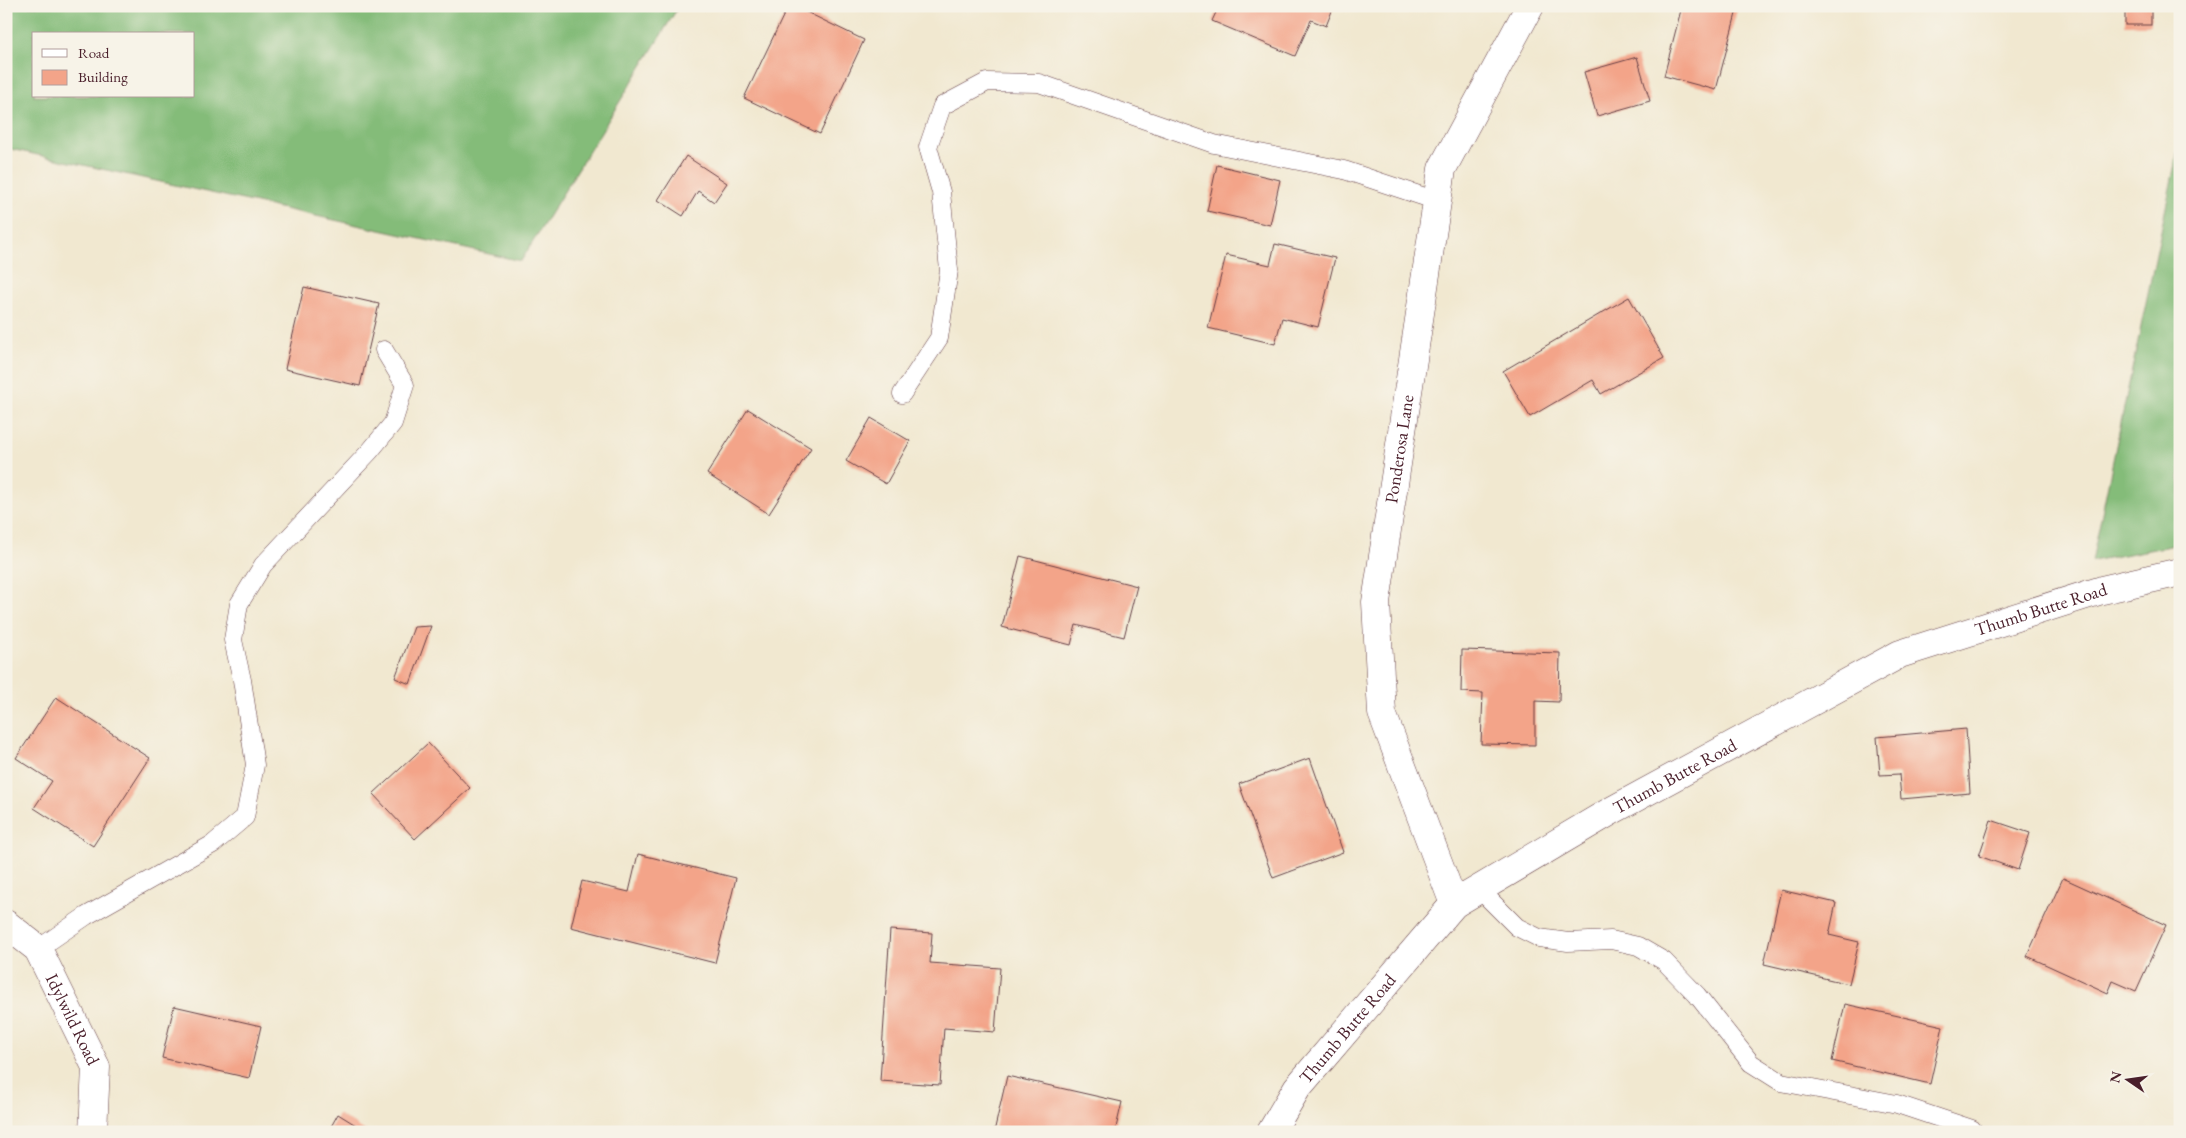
<svg xmlns="http://www.w3.org/2000/svg" width="2186" height="1138" viewBox="0 0 2186 1138" font-family="'EB Garamond',serif">
<rect width="100%" height="100%" fill="#f7f3e8"/>
<filter id="ink" filterUnits="userSpaceOnUse"><feTurbulence type="fractalNoise" baseFrequency=".02" numOctaves="2"/><feDisplacementMap in="SourceGraphic" scale="10" xChannelSelector="R" yChannelSelector="G"/><feConvolveMatrix kernelMatrix="1 2 1 2 8 2 1 2 1" color-interpolation-filters="sRGB"/></filter>
<filter id="wash" filterUnits="userSpaceOnUse"><feTurbulence type="fractalNoise" baseFrequency=".0096" numOctaves="4" result="noise"/><feDisplacementMap in="SourceGraphic" scale="20" xChannelSelector="R" yChannelSelector="G"/><feGaussianBlur stdDeviation="1.12" result="paint"/><feColorMatrix in="noise" values="0 0 0 0 0 0 0 0 0 0 0 0 0 0 0 0 0 1.4 0 .05"/><feComposite in="paint" operator="in"/></filter>
<g filter="url(#wash)">
<rect width="100%" height="100%" fill="#f1e8d0"/>
<!-- forest -->
<g fill="#84bc79" stroke="#676e52" fill-rule="evenodd">
<path d="M 6,6 L 679,6 L 521,261 L 6,148 ZM 34,34 L 194,34 L 194,96 L 34,96 Z"/>
<path d="M 2180,140 L 2180,544 L 2092,561 Z"/>
</g>
<g id="blocks">
<!-- building -->
<g fill="#f3a489">
<path d="M 788,6 L 794,6 L 864,40 L 820,134 L 744,98 Z"/>
<path d="M 1219,6 L 1334,6 L 1326,26 L 1311,20 L 1295,56 L 1212,21 Z"/>
<path d="M 1682,6 L 1738,6 L 1716,90 L 1664,76 Z"/>
<rect x="2125" y="6" width="26" height="19"/>
<path d="M 1637,57 L 1650,101 L 1597,116 L 1584,72 Z"/>
<path d="M 686,156 L 727,183 L 714,202 L 698,191 L 683,216 L 658,200 Z"/>
<path d="M 1217,165 L 1280,180 L 1270,225 L 1207,211 Z"/>
<path d="M 1275,244 L 1335,258 L 1318,327 L 1282,318 L 1275,344 L 1208,328 L 1226,255 L 1270,265 Z"/>
<path d="M 304,287 L 379,304 L 360,386 L 285,369 Z"/>
<path d="M 1629,297 L 1664,358 L 1601,394 L 1593,380 L 1530,417 L 1503,371 Z"/>
<path d="M 748,409 L 811,448 L 769,514 L 707,474 Z"/>
<path d="M 871,418 L 910,441 L 886,484 L 846,461 Z"/>
<path d="M 1020,556 L 1137,586 L 1124,637 L 1076,625 L 1071,645 L 1002,627 Z"/>
<path d="M 431,626 L 410,684 L 395,678 L 414,627 Z"/>
<path d="M 1462,650 L 1560,653 L 1559,702 L 1535,701 L 1535,745 L 1481,744 L 1483,693 L 1461,692 Z"/>
<path d="M 56,697 L 150,758 L 93,846 L 34,808 L 52,781 L 16,758 Z"/>
<path d="M 1966,729 L 1970,793 L 1901,799 L 1899,774 L 1880,775 L 1877,737 Z"/>
<path d="M 428,743 L 470,788 L 415,839 L 373,794 Z"/>
<path d="M 1310,758 L 1343,852 L 1273,878 L 1239,784 Z"/>
<path d="M 1991,820 L 2030,833 L 2018,870 L 1979,856 Z"/>
<path d="M 638,854 L 736,878 L 715,963 L 571,927 L 582,881 L 629,892 Z"/>
<path d="M 2063,878 L 2166,925 L 2136,991 L 2113,981 L 2108,993 L 2027,956 Z"/>
<path d="M 1781,890 L 1836,903 L 1829,935 L 1859,942 L 1849,984 L 1764,964 Z"/>
<path d="M 890,930 L 932,933 L 930,963 L 1000,968 L 995,1032 L 944,1028 L 940,1085 L 880,1081 Z"/>
<path d="M 1845,1004 L 1943,1026 L 1930,1084 L 1832,1061 Z"/>
<path d="M 174,1006 L 261,1026 L 249,1078 L 162,1058 Z"/>
<path d="M 1007,1076 L 1122,1102 L 1115,1132 L 994,1132 Z"/>
<path d="M 338,1114 L 367,1132 L 328,1132 Z"/>
</g>
</g>
</g>
<g filter="url(#ink)">
<use href="#blocks" fill-opacity="0" stroke="#633d44" stroke-width="1"/>
<g fill="none" stroke-linecap="round" stroke-linejoin="round">
<defs>
<g id="service">
<path d="M 902,394 L 939,338 L 949,270 L 941,192 L 928,147 L 942,106 L 987,82 L 1039,83 L 1214,144 L 1344,170 L 1437,201"/>
<path d="M 1479,889 L 1517,927 L 1539,938 L 1568,942 L 1611,940 L 1638,946 L 1664,961 L 1697,995 L 1751,1063 L 1781,1082 L 1897,1104 L 1972,1129"/>
<path d="M 38,949 L 86,916 L 213,844 L 245,817 L 255,765 L 242,680 L 233,640 L 239,604 L 263,565 L 370,451 L 393,423 L 405,385 L 384,350"/>
</g>
<g id="minor">
<path id="s1" d="M 1454,904 L 1382,713 L 1376,602 L 1442,169 L 1530,6"/>
<path id="s2" d="M 6,924 L 38,949 L 96,1067 L 93,1132"/>
<path id="s3" d="M 1271,1132 L 1297,1088 L 1454,904 L 1611,811 L 1900,654 L 2102,590 L 2180,572"/>
</g>
</defs>
<!-- service casing -->
<use href="#service" stroke="#633d44" stroke-width="19"/>
<!-- minor casing -->
<use href="#minor" stroke="#633d44" stroke-width="29"/>
<!-- service -->
<use href="#service" stroke="#fff" stroke-width="18"/>
<!-- minor -->
<use href="#minor" stroke="#fff" stroke-width="28"/>
</g>
</g>
<g text-anchor="middle" stroke-width="4" stroke-linejoin="round" paint-order="stroke">
<!-- street labels -->
<g font-size="18" fill="#4a1f2b" stroke="#f7f3e8">
<text dy="6" stroke="none"><textPath href="#s1" startOffset="470">Ponderosa Lane</textPath></text>
<text dy="6" stroke="none"><textPath href="#s3" startOffset="952">Thumb Butte Road</textPath></text>
<text dy="6" stroke="none"><textPath href="#s3" startOffset="548">Thumb Butte Road</textPath></text>
<text dy="6" stroke="none"><textPath href="#s2" startOffset="119">Idylwild Road</textPath></text>
<text dy="6" stroke="none"><textPath href="#s3" startOffset="129">Thumb Butte Road</textPath></text>
</g>
</g>
<!-- margin -->
<rect width="2186" height="1138" fill="none" stroke="#f7f3e8" stroke-width="25"/>
<!-- legend -->
<rect x="32" y="32" width="162" height="65" fill="#f7f3e8" stroke="#b29e9c"/>
<rect x="42" y="49" width="25" height="8" fill="#ffffff" stroke="#b29e9c"/>
<text x="78" y="58" font-size="15" fill="#4a1f2b">Road</text>
<rect x="42" y="70" width="25" height="15" fill="#f3a489" stroke="#b29e9c"/>
<text x="78" y="82" font-size="15" fill="#4a1f2b">Building</text>
<!-- north arrow -->
<g transform="translate(2128 1080) rotate(283)" stroke="#f7f3e8" stroke-width="4" paint-order="stroke">
<path d="M0-4L9 19L0 12L-9 19Z" fill="#4a1f2b"/>
<text y="-8" font-size="14" font-weight="bold" text-anchor="middle" fill="#4a1f2b">N</text>
</g>
</svg>
